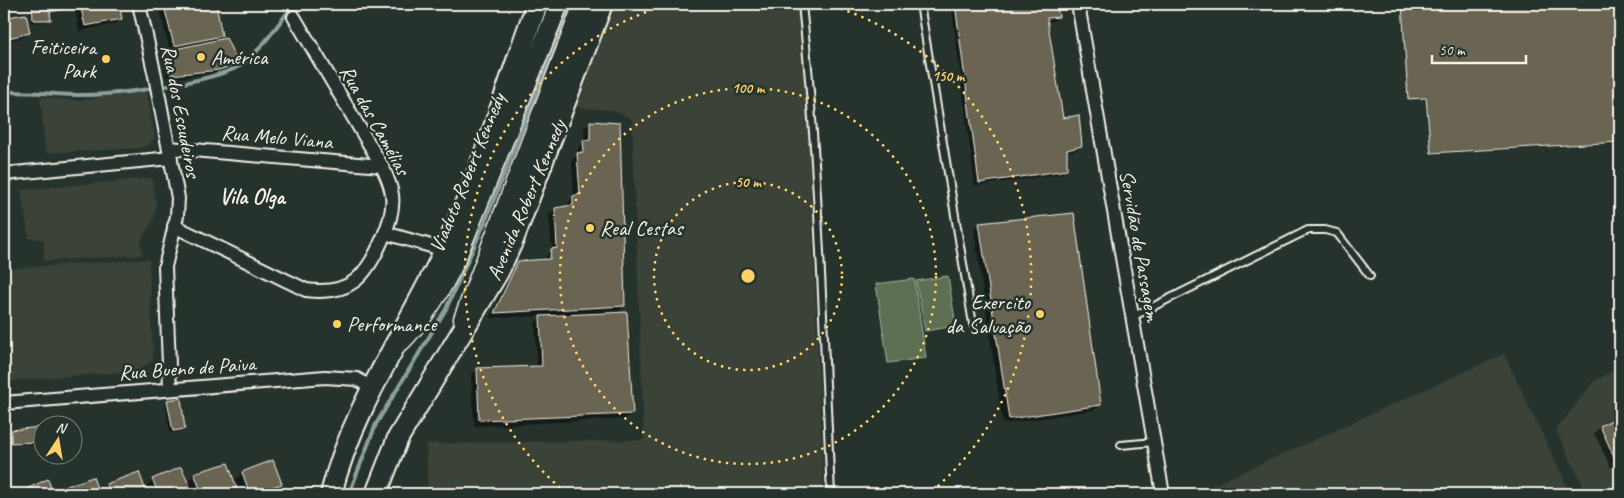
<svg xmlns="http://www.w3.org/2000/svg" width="1624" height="498" viewBox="0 0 1624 498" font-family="Caveat,sans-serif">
<rect width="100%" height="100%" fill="#26332d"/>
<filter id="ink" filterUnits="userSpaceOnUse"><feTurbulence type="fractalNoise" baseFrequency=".02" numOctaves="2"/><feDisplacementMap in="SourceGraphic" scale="10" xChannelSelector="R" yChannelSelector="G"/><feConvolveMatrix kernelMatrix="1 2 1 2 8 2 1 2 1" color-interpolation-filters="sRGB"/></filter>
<g filter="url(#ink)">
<!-- built -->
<g fill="#3a4238">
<path d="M 614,4 L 803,4 L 824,494 L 428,494 L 426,444 L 644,440 L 632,119 L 613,110 L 574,107 Z"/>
<path d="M 146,90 L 155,137 L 149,145 L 140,148 L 46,153 L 40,97 L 78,101 Z"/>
<path d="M 152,178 L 156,206 L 154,219 L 141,240 L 142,255 L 44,261 L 44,240 L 29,238 L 21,190 Z"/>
<path d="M 149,259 L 153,360 L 137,371 L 7,381 L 4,378 L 4,271 L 18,268 Z"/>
<path d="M 1504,354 L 1571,494 L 1194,494 Z"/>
<path d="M 1620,367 L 1620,494 L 1587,494 L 1556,430 L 1594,381 Z"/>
</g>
<!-- green -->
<g fill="#5d6f52" stroke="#a8b09d">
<path d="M 948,276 L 956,326 L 925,331 L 916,281 Z"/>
<path d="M 914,279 L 926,358 L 888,363 L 876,284 Z"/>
</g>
<!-- shadow -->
<g fill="#0007">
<path d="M 30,4 L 118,4 L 121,19 L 115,24 L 79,31 L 75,9 L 49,13 L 50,20 L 47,22 L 31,23 Z"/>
<path d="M 181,4 L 214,4 L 221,35 L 214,42 L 237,62 L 232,67 L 214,73 L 167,79 L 162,56 L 170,51 L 160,11 L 164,7 Z"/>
<path d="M 951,4 L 1056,4 L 1058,16 L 1054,21 L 1047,21 L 1062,119 L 1081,146 L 1076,150 L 1065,153 L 1065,169 L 1061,174 L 975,186 Z"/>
<path d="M 1402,4 L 1620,4 L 1620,143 L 1431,154 L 1425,99 L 1408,99 Z"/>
<path d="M 8,18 L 28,33 L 24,37 L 4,42 L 4,23 Z"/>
<path d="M 590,123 L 624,306 L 616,314 L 631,413 L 625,419 L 474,426 L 471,375 L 477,369 L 537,368 L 535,323 L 542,316 L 490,318 L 512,268 L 518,262 L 545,261 L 546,256 L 552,250 L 549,215 L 555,209 L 567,207 L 568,203 L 574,197 L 572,160 L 578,154 L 578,148 L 585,142 L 584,128 Z"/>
<path d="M 979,224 L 1100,405 L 1094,410 L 1003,424 L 974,230 Z"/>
<path d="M 168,401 L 184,429 L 181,431 L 170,433 L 165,403 Z"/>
<path d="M 1620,418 L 1620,464 L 1611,468 L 1594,433 L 1600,427 Z"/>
<path d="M 42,428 L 42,444 L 9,445 L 8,434 L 11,431 Z"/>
<path d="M 242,473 L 281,483 L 272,492 L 266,494 L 239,494 L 237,488 L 230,494 L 191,494 L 189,489 L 184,494 L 57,494 L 62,489 L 98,494 L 107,485 L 144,489 L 153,480 L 187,482 L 195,474 L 233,482 Z"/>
</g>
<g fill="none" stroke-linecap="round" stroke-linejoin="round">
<!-- stream -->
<g stroke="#8ca09c" stroke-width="4">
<path d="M 4,92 C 30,91 57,95 83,95 C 117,95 212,82 239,66 C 262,52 277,23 295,4"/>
<path d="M 349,494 L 376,424 L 446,309 L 485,222 L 571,4"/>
</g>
</g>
<!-- building -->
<g fill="#6a6552" stroke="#f4f1e8">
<path d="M 32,4 L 49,4 L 51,20 L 33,20 Z"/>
<path d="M 49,4 L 80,4 L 81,6 L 50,12 Z"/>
<path d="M 80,4 L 119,4 L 122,19 L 85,26 Z"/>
<path d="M 174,4 L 216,4 L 222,36 L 174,46 L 164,6 Z"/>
<path d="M 955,4 L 1057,4 L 1059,17 L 1047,18 L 1063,118 L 1079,115 L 1082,146 L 1067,150 L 1067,170 L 979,183 Z"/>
<path d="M 1402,4 L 1620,4 L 1620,142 L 1431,153 L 1426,98 L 1408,99 Z"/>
<path d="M 26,14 L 30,33 L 4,39 L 4,23 L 7,22 L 8,17 Z"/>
<path d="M 226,38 L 238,63 L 219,70 L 171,75 L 166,51 Z"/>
<path d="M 590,121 L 620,123 L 625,306 L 494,313 L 518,261 L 550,259 L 551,249 L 557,248 L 555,208 L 573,205 L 573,196 L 580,194 L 577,153 L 584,152 L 583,140 L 590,140 Z"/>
<path d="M 1074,213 L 1101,405 L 1009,419 L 979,223 Z"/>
<path d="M 627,312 L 633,414 L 479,420 L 477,368 L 542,366 L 540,316 Z"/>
<path d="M 181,398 L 185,429 L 173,431 L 167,400 Z"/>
<path d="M 1620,416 L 1620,462 L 1617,463 L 1600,426 Z"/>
<path d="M 42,427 L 42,442 L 11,443 L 11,430 Z"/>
<path d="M 273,460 L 282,484 L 250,494 L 242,472 Z"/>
<path d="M 228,463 L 237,489 L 225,494 L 202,494 L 194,473 Z"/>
<path d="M 181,467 L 191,489 L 179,494 L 159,494 L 152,479 Z"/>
<path d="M 139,472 L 147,494 L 111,494 L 106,484 Z"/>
<path d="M 93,477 L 99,494 L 64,494 L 61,488 Z"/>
<path d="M 48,479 L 53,494 L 21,494 L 20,492 Z"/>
</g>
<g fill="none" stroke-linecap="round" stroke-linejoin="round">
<defs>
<g id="lane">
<path d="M 802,4 C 819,167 823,331 831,494"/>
<path d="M 920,4 L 973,324"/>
<path d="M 1132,317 L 1308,230 L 1325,230 L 1337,233 L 1370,276"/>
<path d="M 1121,445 L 1154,442"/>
</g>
<g id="street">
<path d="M 139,4 L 155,76 L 178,198 L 177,216 L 165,267 L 170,389"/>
<path d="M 1078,4 L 1163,494"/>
<path d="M 169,148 L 382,166"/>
<path d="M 4,174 L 171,158"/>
<path d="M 174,226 L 306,290 C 350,296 366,277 382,240 C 388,227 394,210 392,195 C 391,185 386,175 382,166 L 294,17"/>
<path d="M 385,233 L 445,250"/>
<path d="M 4,403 L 325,377 L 357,379 L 371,388"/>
</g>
<g id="secondary">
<path d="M 463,319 L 583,4"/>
<path d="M 402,341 C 424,318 441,291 455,262 L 559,4"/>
</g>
<g id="primary">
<path d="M 331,494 C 353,406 406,333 444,252 C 482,172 507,86 537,4"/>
<path d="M 376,494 L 398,438 L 498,272 L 513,240 L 602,4"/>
</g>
</defs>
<!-- lane casing -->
<use href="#lane" stroke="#f4f1e8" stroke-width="10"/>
<!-- street casing -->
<use href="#street" stroke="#f4f1e8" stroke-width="16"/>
<!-- secondary casing -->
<use href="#secondary" stroke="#f4f1e8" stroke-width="21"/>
<!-- primary casing -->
<use href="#primary" stroke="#f4f1e8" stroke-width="24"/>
<!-- lane -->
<use href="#lane" stroke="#26332d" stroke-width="6"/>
<!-- street -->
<use href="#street" stroke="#26332d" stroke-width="12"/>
<!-- secondary -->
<use href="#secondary" stroke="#26332d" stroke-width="18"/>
<!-- primary -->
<use href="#primary" stroke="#26332d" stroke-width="20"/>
</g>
</g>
<!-- distance rings -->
<g fill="none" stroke="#ffd166" stroke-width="2.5" stroke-dasharray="2.5 5">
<circle cx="748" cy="276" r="94"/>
<circle cx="748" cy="276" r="188"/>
<path d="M566 493A283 283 0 0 1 670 4M826 4A283 283 0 0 1 930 493"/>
</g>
<!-- markers -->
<g fill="#ffd166" stroke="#26332d" stroke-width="2">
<circle cx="201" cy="57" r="5"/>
<circle cx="106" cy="59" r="5"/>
<circle cx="590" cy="228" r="5"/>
<circle cx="1040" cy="314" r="5"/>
<circle cx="337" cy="324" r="5"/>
</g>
<g text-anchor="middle" stroke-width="5" stroke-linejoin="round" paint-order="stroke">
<!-- poi labels -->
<g font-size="21" fill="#f4f1e8" stroke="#26332d" text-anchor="start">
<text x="96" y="54" text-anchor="end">Feiticeira<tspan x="96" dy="24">Park</tspan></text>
<text x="211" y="64">América</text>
<text x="600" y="235">Real Cestas</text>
<text x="1030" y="309" text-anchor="end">Exercito<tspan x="1030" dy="24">da Salvação</tspan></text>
<text x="347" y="331">Performance</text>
</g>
<!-- street labels -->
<g font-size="21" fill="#f4f1e8" stroke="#26332d">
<text transform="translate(181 111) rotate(79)" y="7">Rua dos Escudeiros</text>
<text transform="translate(375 120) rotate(61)" y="7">Rua das Camélias</text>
<text transform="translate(277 137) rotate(5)" y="7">Rua Melo Viana</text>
<text transform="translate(467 173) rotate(-68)" y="7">Viaduto Robert Kennedy</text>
<text transform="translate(526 200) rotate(-67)" y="7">Avenida Robert Kennedy</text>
<text transform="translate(1140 246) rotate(80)" y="7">Servidão de Passagem</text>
<text transform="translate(187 368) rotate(-4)" y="7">Rua Bueno de Paiva</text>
</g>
<!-- neighbourhood labels -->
<g font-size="22" font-weight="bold" fill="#f4f1e8" stroke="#26332d">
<text x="252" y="204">Vila Olga</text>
</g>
</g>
<circle cx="748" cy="276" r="8" fill="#ffd166" stroke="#26332d" stroke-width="2.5"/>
<g font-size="15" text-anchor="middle" font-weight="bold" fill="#ffd166" stroke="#26332d" stroke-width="5" stroke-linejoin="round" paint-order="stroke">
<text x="948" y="81">150 m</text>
<text x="748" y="93">100 m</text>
<text x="748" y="187">50 m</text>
</g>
<!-- margin -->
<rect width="1624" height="498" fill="none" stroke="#26332d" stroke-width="20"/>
<rect x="10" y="10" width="1604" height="478" fill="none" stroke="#f4f1e8" stroke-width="2" filter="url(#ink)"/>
<!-- north arrow -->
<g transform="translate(58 440) rotate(12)"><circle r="24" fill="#26332d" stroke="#787f78"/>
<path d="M0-4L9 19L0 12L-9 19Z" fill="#ffd166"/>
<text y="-8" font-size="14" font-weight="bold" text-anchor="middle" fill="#f4f1e8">N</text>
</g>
<!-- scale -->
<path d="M1432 55v8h94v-8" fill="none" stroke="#f4f1e8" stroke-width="2.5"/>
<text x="1439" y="55" font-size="15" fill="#f4f1e8" stroke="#26332d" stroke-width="4" paint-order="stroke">50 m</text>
</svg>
